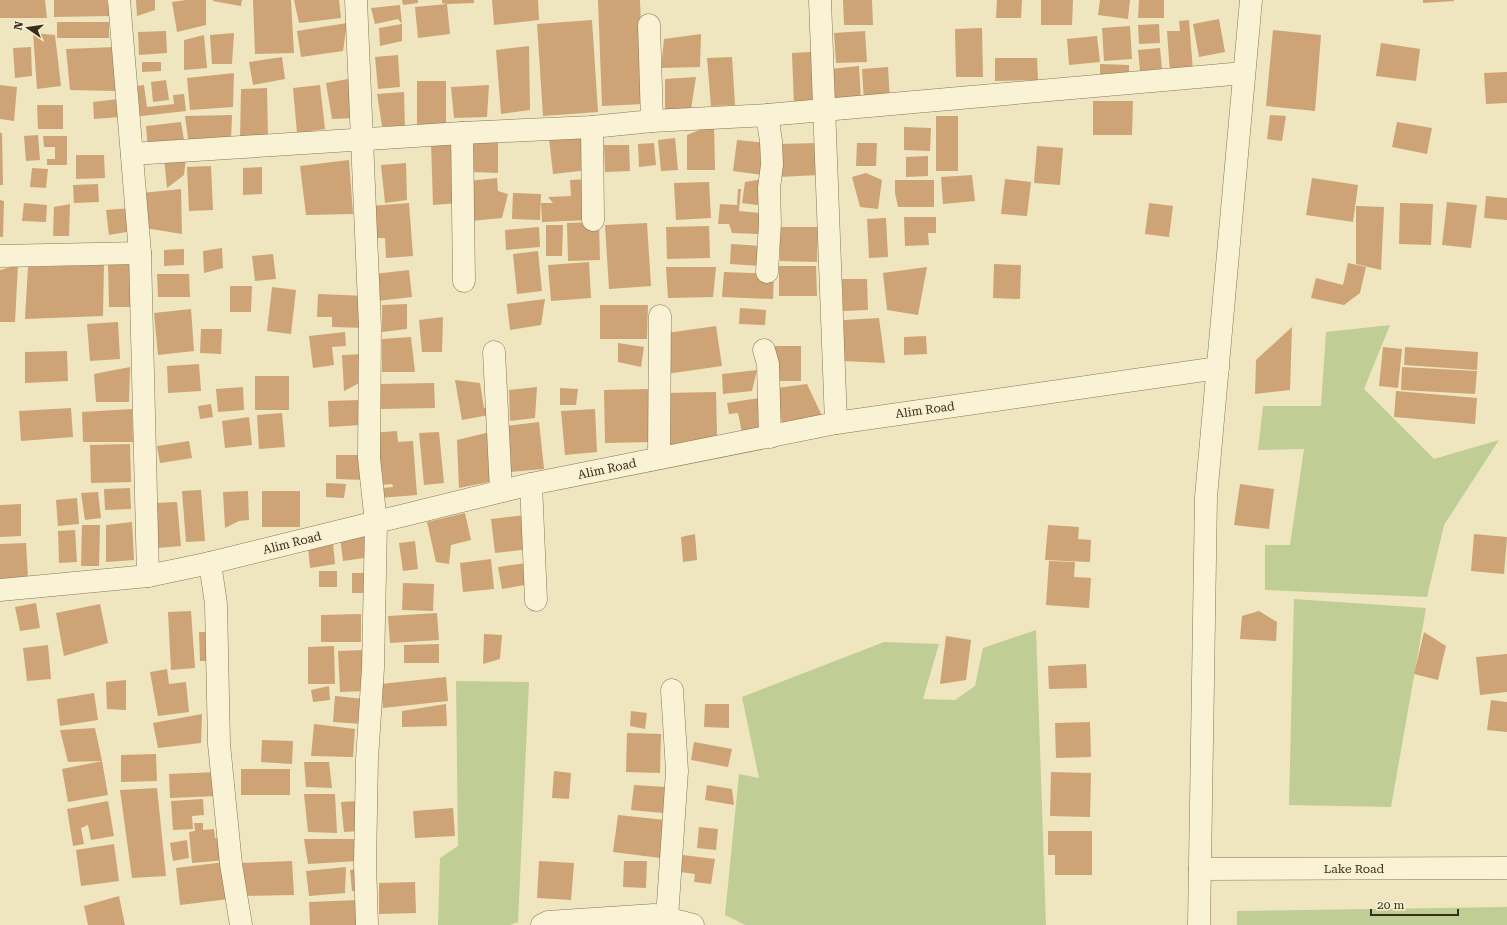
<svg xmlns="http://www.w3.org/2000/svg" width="1507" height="925" viewBox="0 0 1507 925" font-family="'Roboto Serif',serif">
<rect width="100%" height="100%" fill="#efe6c0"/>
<!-- green -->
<g fill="#c0cd94">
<path d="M 1390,325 L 1364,389 L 1434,459 L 1499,440 L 1444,525 L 1427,597 L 1265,590 L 1265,545 L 1290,545 L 1304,449 L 1258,450 L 1263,406 L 1321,406 L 1326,332 Z"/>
<path d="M 1294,599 L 1426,608 L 1391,807 L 1289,805 Z"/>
<path d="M 1036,630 L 1046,925 L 745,925 L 725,915 L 739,774 L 759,778 L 742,697 L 884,642 L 939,644 L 923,699 L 955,700 L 975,686 L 983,648 Z"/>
<path d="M 456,681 L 529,682 L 518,922 L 510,925 L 438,925 L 440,858 L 458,846 Z"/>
<path d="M 1507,907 L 1507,925 L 1237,925 L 1237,911 Z"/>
</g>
<!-- building -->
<g fill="#cea375">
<path d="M 0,0 L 45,0 L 47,18 L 0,18 Z"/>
<path d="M 54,0 L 107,0 L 110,16 L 54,17 Z"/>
<path d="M 136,0 L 155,0 L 155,10 L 137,16 Z"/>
<path d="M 186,0 L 206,0 L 206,25 L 177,32 L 172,2 Z"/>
<path d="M 213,0 L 242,0 L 241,6 L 213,1 Z"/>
<path d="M 253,0 L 291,0 L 294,53 L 255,54 Z"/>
<path d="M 294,0 L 339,0 L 341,18 L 299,23 Z"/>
<path d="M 402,0 L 418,0 L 418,3 L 403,5 Z"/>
<path d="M 442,0 L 474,0 L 474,3 L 447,4 L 442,3 Z"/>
<path d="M 492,0 L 538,0 L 539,20 L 494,25 Z"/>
<path d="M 598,0 L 640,0 L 644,104 L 602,106 Z"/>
<path d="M 843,0 L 872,0 L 873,25 L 844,25 Z"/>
<path d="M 997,0 L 1022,0 L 1021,18 L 996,18 Z"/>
<path d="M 1041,0 L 1073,0 L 1072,25 L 1041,25 Z"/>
<path d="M 1100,0 L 1130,0 L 1128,19 L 1098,15 Z"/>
<path d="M 1139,0 L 1164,0 L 1164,18 L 1138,18 Z"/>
<path d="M 1423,0 L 1454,0 L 1454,1 L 1423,3 Z"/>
<path d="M 447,4 L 450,34 L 418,38 L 415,7 Z"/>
<path d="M 400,5 L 402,24 L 402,41 L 380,46 L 379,28 L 402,24 L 398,19 L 375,24 L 371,8 Z"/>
<path d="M 1219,19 L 1225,52 L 1199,57 L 1193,24 Z"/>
<path d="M 592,20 L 598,112 L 543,116 L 537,24 Z"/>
<path d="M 1189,20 L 1193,71 L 1170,73 L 1167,31 L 1180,31 L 1179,21 Z"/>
<rect x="57" y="22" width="52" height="16"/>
<path d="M 347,23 L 343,51 L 301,57 L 297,31 Z"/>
<path d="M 1159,24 L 1160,43 L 1139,44 L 1138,25 Z"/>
<path d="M 1130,26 L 1132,59 L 1104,61 L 1102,28 Z"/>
<path d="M 982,28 L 983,77 L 956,77 L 955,29 Z"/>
<path d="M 1273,30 L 1321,35 L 1315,111 L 1266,106 Z"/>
<path d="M 166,31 L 167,53 L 139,55 L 138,32 Z"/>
<path d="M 865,31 L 867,62 L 836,63 L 834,33 Z"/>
<path d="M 33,33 L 55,35 L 61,86 L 37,89 Z"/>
<path d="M 234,33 L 232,64 L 212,64 L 210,35 Z"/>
<path d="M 701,34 L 700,67 L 661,68 L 664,39 Z"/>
<path d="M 204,35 L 207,68 L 184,70 L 184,40 Z"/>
<path d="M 1097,36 L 1100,62 L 1069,65 L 1067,39 Z"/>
<path d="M 1381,43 L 1420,49 L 1416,81 L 1376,76 Z"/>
<path d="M 529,46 L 530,110 L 501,114 L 496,50 Z"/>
<path d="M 31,47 L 32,76 L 15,78 L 13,48 Z"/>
<path d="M 115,47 L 115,91 L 70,90 L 66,49 Z"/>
<path d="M 1160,48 L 1162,69 L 1140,71 L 1138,50 Z"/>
<path d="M 811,52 L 815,104 L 794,105 L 792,53 Z"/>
<path d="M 398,55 L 400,87 L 378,89 L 375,57 Z"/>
<path d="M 282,57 L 285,79 L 253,85 L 249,62 Z"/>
<path d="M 732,57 L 735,105 L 711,106 L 707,58 Z"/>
<path d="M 995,58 L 1037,58 L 1038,80 L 995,81 Z"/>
<path d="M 142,62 L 161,62 L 161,71 L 142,72 Z"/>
<path d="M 1100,64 L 1129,65 L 1129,83 L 1100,82 Z"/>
<path d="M 859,66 L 861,100 L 832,102 L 830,69 Z"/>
<path d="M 888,67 L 890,100 L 864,102 L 862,69 Z"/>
<path d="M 1507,72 L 1507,103 L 1486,104 L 1484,73 Z"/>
<path d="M 234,73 L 233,107 L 190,110 L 187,78 Z"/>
<path d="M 696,77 L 691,109 L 665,110 L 665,79 Z"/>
<path d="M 353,78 L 356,118 L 332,119 L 326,83 Z"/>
<path d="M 166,80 L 169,100 L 153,102 L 151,82 Z"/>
<path d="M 417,81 L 446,81 L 446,125 L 417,126 Z"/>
<path d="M 0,85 L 17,87 L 14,121 L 0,119 Z"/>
<path d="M 144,85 L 147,107 L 174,104 L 173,95 L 184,94 L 186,111 L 133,117 L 130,87 Z"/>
<path d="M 320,85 L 325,129 L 297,133 L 293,88 Z"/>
<path d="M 489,85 L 487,117 L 454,118 L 451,87 Z"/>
<path d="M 267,88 L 268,138 L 240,140 L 241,89 Z"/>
<path d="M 404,92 L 405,128 L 382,126 L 377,94 Z"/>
<path d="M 118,99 L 120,117 L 94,119 L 93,102 Z"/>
<path d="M 1093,101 L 1133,101 L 1132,135 L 1093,135 Z"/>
<path d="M 37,105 L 63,105 L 63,129 L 38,129 Z"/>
<path d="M 232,115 L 231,141 L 189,146 L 185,116 Z"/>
<path d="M 1270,115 L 1286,116 L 1282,141 L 1267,139 Z"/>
<rect x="936" y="116" width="22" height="55"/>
<path d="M 181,122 L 185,146 L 148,150 L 146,126 Z"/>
<path d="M 1397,122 L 1432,128 L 1427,154 L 1392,147 Z"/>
<path d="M 714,124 L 715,170 L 687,170 L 687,135 Z"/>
<path d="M 904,127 L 931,128 L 930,151 L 904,150 Z"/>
<path d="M 0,133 L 2,133 L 3,185 L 0,185 Z"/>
<path d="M 586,134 L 589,170 L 553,174 L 549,138 Z"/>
<path d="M 38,135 L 40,160 L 26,161 L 24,136 Z"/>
<path d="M 43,136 L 67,136 L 67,165 L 47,165 L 47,159 L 55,159 L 55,147 L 44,147 Z"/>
<path d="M 675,138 L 678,170 L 661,171 L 658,140 Z"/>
<path d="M 473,140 L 498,140 L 498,173 L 473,172 Z"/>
<path d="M 737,140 L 766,143 L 762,175 L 733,171 Z"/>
<path d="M 458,141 L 460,203 L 433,205 L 431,143 Z"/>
<path d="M 654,143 L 656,165 L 639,167 L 638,144 Z"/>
<path d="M 818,143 L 818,175 L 780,177 L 779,144 Z"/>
<path d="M 857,143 L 877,143 L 876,166 L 856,166 Z"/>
<path d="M 604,145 L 629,145 L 630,171 L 605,172 Z"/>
<path d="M 1037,146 L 1063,148 L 1060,185 L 1034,183 Z"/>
<path d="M 76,155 L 104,155 L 105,178 L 76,179 Z"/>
<path d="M 928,156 L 928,176 L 906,177 L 906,157 Z"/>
<path d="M 164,157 L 186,158 L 184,175 L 167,188 Z"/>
<path d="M 349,160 L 353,214 L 306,215 L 300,166 Z"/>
<path d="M 406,163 L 407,200 L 385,203 L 381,165 Z"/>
<path d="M 211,166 L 213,210 L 189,211 L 187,167 Z"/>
<path d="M 262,167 L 262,194 L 243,195 L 243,168 Z"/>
<path d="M 32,168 L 48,169 L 46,188 L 30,187 Z"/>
<path d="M 866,173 L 882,180 L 878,209 L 860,207 L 852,177 Z"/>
<path d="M 972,175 L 975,201 L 943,204 L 941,177 Z"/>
<path d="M 497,178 L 498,191 L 508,194 L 502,218 L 471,221 L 468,181 Z"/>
<path d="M 768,178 L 764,206 L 742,203 L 745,182 Z"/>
<path d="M 1312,178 L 1358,185 L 1353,222 L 1306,215 Z"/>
<path d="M 590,179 L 591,220 L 542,222 L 541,203 L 553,203 L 548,197 L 571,196 L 570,180 Z"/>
<path d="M 1005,179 L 1031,182 L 1027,216 L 1001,214 Z"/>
<path d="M 895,180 L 934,180 L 934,207 L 898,207 L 895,193 Z"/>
<path d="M 709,182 L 711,218 L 676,220 L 674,183 Z"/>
<path d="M 98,184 L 99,202 L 74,203 L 73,185 Z"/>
<path d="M 181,189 L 182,234 L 145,228 L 142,193 Z"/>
<path d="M 738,189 L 741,189 L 739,211 L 760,213 L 758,234 L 732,233 L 729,224 L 718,224 L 720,204 L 737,205 Z"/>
<path d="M 513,193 L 541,194 L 540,220 L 512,219 Z"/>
<path d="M 1486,196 L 1507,198 L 1507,220 L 1484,218 Z"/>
<path d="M 0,200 L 4,201 L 3,237 L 0,237 Z"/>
<path d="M 1447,202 L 1477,205 L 1471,248 L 1442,245 Z"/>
<path d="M 24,203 L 47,205 L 46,222 L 22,221 Z"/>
<path d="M 409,203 L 413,256 L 386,258 L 385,238 L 372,238 L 370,206 Z"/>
<path d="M 1149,203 L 1173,206 L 1169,237 L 1145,234 Z"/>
<path d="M 1400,203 L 1433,204 L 1431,245 L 1399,244 Z"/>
<path d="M 70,204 L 69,236 L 53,236 L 54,207 Z"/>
<path d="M 1356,206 L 1384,207 L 1381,270 L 1356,264 Z"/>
<path d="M 132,208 L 132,231 L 109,235 L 106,210 Z"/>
<path d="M 904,217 L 936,217 L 936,233 L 928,233 L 929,245 L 905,246 Z"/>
<path d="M 886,218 L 888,257 L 869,258 L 867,219 Z"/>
<path d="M 599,222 L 600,260 L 568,261 L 567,223 Z"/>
<path d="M 647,223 L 651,286 L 609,289 L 605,225 Z"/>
<path d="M 546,225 L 563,225 L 562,256 L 546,256 Z"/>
<path d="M 709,226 L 710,258 L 667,259 L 666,227 Z"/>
<path d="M 539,227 L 540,247 L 506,250 L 505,230 Z"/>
<path d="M 780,227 L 818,227 L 817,262 L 780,261 Z"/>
<path d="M 731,244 L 762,246 L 761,266 L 730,264 Z"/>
<path d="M 222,248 L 223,268 L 204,273 L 203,251 Z"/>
<path d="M 184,249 L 184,265 L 164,266 L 164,250 Z"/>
<path d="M 538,251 L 542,291 L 517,294 L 513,254 Z"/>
<path d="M 273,254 L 276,279 L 255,281 L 252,256 Z"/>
<path d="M 130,262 L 131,307 L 109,307 L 108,263 Z"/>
<path d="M 589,262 L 591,298 L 551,301 L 548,265 Z"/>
<path d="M 1348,263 L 1366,267 L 1360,293 L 1344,305 L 1311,298 L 1316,278 L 1343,285 Z"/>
<path d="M 994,264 L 1021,265 L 1020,299 L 993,298 Z"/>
<path d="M 18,265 L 15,322 L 0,322 L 0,270 Z"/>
<path d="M 104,265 L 103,316 L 25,319 L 28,267 Z"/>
<path d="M 779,266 L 816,266 L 817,296 L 779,296 Z"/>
<path d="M 666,267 L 716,267 L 713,297 L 668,298 Z"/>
<path d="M 927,267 L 918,315 L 887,310 L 883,273 Z"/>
<path d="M 409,270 L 412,297 L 377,301 L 374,274 Z"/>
<path d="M 724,272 L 774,274 L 773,299 L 722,297 Z"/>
<path d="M 157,274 L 189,274 L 190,297 L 158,297 Z"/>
<path d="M 842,279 L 867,279 L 868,310 L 843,311 Z"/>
<path d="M 230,286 L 252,286 L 251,312 L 230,312 Z"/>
<path d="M 272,287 L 296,290 L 291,334 L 267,331 Z"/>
<path d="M 318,294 L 367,296 L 366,328 L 332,327 L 332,317 L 317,317 Z"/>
<path d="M 545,299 L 541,325 L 510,330 L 507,304 Z"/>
<path d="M 407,304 L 407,329 L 382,332 L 382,305 Z"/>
<path d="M 600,305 L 648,305 L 647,339 L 600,339 Z"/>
<path d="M 740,308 L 766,310 L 765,325 L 739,324 Z"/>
<path d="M 191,309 L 194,351 L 158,355 L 154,313 Z"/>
<path d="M 443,317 L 442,352 L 422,352 L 419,320 Z"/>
<path d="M 879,318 L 885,363 L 843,361 L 844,320 Z"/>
<path d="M 118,322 L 120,359 L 90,361 L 87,324 Z"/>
<path d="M 716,326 L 722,366 L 666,374 L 660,334 Z"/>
<path d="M 1292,327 L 1290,390 L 1255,394 L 1256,360 Z"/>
<path d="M 201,329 L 222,329 L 221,354 L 200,353 Z"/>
<path d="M 345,332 L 346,346 L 332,347 L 334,365 L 313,368 L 309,336 Z"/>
<path d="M 926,336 L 927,354 L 904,355 L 904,337 Z"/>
<path d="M 411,337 L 415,372 L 382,372 L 382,339 Z"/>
<path d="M 618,343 L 644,347 L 641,367 L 618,362 Z"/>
<path d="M 775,346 L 801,346 L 801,381 L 776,381 Z"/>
<path d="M 1383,347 L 1402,349 L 1398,388 L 1379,386 Z"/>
<path d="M 1405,347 L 1478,352 L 1477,370 L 1404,365 Z"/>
<path d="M 67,351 L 68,381 L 25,383 L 25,352 Z"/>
<path d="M 366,354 L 367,379 L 344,391 L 342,355 Z"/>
<path d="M 199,364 L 201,391 L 168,393 L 167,366 Z"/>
<path d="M 130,367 L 129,402 L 96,402 L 94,374 Z"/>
<path d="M 1402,367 L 1477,371 L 1475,394 L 1401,390 Z"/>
<path d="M 757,370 L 752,391 L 723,394 L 722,374 Z"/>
<rect x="255" y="376" width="34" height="34"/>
<path d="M 455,380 L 480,383 L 484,408 L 492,407 L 494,414 L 462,420 Z"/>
<path d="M 434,383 L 435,408 L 380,409 L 380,384 Z"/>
<path d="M 807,384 L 823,418 L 782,424 L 777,388 Z"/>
<path d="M 243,387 L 244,410 L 218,412 L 216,389 Z"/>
<path d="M 537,387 L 535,418 L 510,421 L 509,390 Z"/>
<path d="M 560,388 L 578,389 L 576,405 L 560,405 Z"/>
<path d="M 651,389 L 653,442 L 605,443 L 604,390 Z"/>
<path d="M 1396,391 L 1477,398 L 1475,424 L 1394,417 Z"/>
<path d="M 716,392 L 717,435 L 666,452 L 665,393 Z"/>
<path d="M 765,397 L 770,429 L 742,433 L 738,413 L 729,414 L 727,403 Z"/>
<path d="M 360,400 L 361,425 L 329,427 L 328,401 Z"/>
<path d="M 211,404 L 213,417 L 200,419 L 198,406 Z"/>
<path d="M 71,408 L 73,437 L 21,441 L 19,411 Z"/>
<path d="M 132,409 L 133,442 L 83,442 L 82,412 Z"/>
<path d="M 595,409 L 597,452 L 565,455 L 561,411 Z"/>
<path d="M 282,413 L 285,447 L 259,449 L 257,415 Z"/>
<path d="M 249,417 L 252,445 L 225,448 L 222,421 Z"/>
<path d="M 539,422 L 544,469 L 510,472 L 505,426 Z"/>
<path d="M 397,431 L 398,442 L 413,441 L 417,495 L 379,498 L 381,488 L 393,487 L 392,484 L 383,485 L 382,471 L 373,471 L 371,433 Z"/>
<path d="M 439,432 L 444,483 L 424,485 L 419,433 Z"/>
<path d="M 490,432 L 494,481 L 459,488 L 457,440 Z"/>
<path d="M 189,441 L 192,458 L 160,463 L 157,446 Z"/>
<path d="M 130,444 L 131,482 L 91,483 L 90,445 Z"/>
<path d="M 336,455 L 366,455 L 366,480 L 336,479 Z"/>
<path d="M 326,483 L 346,484 L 344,498 L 326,497 Z"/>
<path d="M 1240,484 L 1274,489 L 1269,529 L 1234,525 Z"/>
<path d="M 130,488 L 131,509 L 105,510 L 104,489 Z"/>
<path d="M 201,490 L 205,541 L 186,542 L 182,491 Z"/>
<path d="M 248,491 L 249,520 L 239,521 L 225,528 L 223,492 Z"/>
<rect x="262" y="491" width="38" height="36"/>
<path d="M 98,492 L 101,518 L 85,520 L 81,493 Z"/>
<path d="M 77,498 L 79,524 L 58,526 L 56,500 Z"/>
<path d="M 177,502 L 181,546 L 158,548 L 154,503 Z"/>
<path d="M 21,504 L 21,536 L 0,537 L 0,505 Z"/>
<path d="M 465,513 L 471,540 L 451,545 L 449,564 L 436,562 L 427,522 Z"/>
<path d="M 526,515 L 530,549 L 495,553 L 491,519 Z"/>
<path d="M 132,522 L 134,560 L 106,562 L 106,525 Z"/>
<path d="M 82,525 L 100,525 L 99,566 L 81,566 Z"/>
<path d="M 1048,525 L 1079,527 L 1078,539 L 1091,540 L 1090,562 L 1045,560 Z"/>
<path d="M 75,530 L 77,562 L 59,563 L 58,531 Z"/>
<path d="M 368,534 L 371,557 L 343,561 L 340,537 Z"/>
<path d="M 695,534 L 697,560 L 683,562 L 681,537 Z"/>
<path d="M 1474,534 L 1507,537 L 1504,574 L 1471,571 Z"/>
<path d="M 415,541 L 418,569 L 403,571 L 399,543 Z"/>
<path d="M 26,543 L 28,578 L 0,579 L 0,544 Z"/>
<path d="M 333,543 L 335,564 L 310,568 L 308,546 Z"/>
<path d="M 491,559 L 494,589 L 463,592 L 460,563 Z"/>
<path d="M 1049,561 L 1075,562 L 1074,577 L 1091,578 L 1089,608 L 1046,605 Z"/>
<path d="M 527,563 L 530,584 L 502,589 L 498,567 Z"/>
<rect x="319" y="571" width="18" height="16"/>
<rect x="352" y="573" width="21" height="20"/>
<path d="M 403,583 L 434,584 L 433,611 L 402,610 Z"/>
<path d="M 36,603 L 40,628 L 20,631 L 15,607 Z"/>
<path d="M 100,604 L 108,643 L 64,656 L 56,613 Z"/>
<path d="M 191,611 L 195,668 L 171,670 L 168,612 Z"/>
<path d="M 1259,611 L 1277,622 L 1276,641 L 1240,639 L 1242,616 Z"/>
<path d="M 437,613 L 439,640 L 390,643 L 388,616 Z"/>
<path d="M 361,614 L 361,642 L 321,642 L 321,615 Z"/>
<path d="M 199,632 L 211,632 L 211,661 L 200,661 Z"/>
<path d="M 1424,632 L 1446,646 L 1438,680 L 1414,674 Z"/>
<path d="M 484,634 L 502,635 L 500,659 L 483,664 Z"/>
<path d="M 946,636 L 971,640 L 966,680 L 940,684 Z"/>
<path d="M 439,644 L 439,663 L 404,663 L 404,645 Z"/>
<path d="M 48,645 L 51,679 L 27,681 L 23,648 Z"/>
<path d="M 334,646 L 335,684 L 308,684 L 308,647 Z"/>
<path d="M 364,650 L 366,691 L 340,692 L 338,651 Z"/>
<path d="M 1507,654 L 1507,692 L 1480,695 L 1476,657 Z"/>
<path d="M 1086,664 L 1087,688 L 1049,689 L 1048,666 Z"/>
<path d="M 167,669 L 169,684 L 186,682 L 189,712 L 158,716 L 150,672 Z"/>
<path d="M 446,677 L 448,701 L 383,708 L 381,684 Z"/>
<path d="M 126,680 L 126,710 L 107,709 L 106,682 Z"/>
<path d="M 329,686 L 330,700 L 313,702 L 311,690 Z"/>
<path d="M 94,693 L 98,720 L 60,726 L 57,699 Z"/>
<path d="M 335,696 L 364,699 L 362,724 L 333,722 Z"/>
<path d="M 1491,700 L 1507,702 L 1507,732 L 1487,730 Z"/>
<path d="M 446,704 L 447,726 L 402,727 L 402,711 Z"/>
<path d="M 705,704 L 729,704 L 729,728 L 704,727 Z"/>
<path d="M 631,711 L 647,713 L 645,729 L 630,726 Z"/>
<path d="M 202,714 L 201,743 L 158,748 L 153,723 Z"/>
<path d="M 1090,722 L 1091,757 L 1056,758 L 1055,723 Z"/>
<path d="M 314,724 L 355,729 L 353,757 L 311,756 Z"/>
<path d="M 95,728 L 102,761 L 108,795 L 68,802 L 62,769 L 102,761 L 68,762 L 60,730 Z"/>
<path d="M 627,733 L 661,734 L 660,773 L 626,772 Z"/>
<path d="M 262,740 L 293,741 L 292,764 L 261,762 Z"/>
<path d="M 694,742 L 732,749 L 728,767 L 691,760 Z"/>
<path d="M 156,754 L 157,781 L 121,782 L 121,755 Z"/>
<path d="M 304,762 L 329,762 L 332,788 L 306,787 Z"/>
<rect x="241" y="769" width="49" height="26"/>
<path d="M 554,771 L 571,773 L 569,799 L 552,798 Z"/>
<path d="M 218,772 L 218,796 L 170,798 L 169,774 Z"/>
<path d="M 1051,772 L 1091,773 L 1090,817 L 1050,816 Z"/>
<path d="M 634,785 L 665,787 L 663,813 L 631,810 Z"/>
<path d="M 707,785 L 732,789 L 734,805 L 705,800 Z"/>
<path d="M 157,788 L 166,876 L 132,878 L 120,790 Z"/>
<path d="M 304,794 L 335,794 L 337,833 L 308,832 Z"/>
<path d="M 203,799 L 204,815 L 192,816 L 193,829 L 173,830 L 171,801 Z"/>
<path d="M 108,801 L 114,836 L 91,840 L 88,825 L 81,828 L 84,844 L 73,846 L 67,809 Z"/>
<path d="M 360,801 L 361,831 L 344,832 L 341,802 Z"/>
<path d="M 453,808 L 455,836 L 415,838 L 413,811 Z"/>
<path d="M 618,815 L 665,820 L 660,858 L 613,852 Z"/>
<path d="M 194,823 L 203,823 L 203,830 L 214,829 L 215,838 L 225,837 L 227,860 L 192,863 L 189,832 L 195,831 Z"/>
<path d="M 699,827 L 718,829 L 716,850 L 697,848 Z"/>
<path d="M 1048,831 L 1092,831 L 1092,875 L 1055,875 L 1055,855 L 1048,855 Z"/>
<path d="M 304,839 L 359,839 L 358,861 L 308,864 Z"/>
<path d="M 187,840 L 189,858 L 173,861 L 170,843 Z"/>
<path d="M 114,844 L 119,881 L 81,886 L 76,850 Z"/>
<path d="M 683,855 L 715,859 L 711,884 L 694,882 L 695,874 L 680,872 Z"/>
<path d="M 292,861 L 294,895 L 241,896 L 240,863 Z"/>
<path d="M 539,861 L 574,863 L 571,900 L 537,898 Z"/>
<path d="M 624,861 L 647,861 L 646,888 L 623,887 Z"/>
<path d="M 225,862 L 229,899 L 180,905 L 176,868 Z"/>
<path d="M 346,867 L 345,893 L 309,896 L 306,871 Z"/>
<path d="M 361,868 L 361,891 L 352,891 L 350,870 Z"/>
<path d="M 415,882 L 416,913 L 379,914 L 379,883 Z"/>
<path d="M 119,896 L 125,925 L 88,925 L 84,906 Z"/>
<path d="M 360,900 L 360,925 L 310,925 L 309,902 Z"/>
</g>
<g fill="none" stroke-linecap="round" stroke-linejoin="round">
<defs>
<g id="street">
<path d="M 119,0 L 140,253 L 148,576"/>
<path d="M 356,0 L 370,327 L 369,458 L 376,523 L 373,668 L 367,759 L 365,864 L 367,925"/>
<path d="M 820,0 L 836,423"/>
<path d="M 649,25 L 652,121"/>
<path d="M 767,115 L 771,141 L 772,165 L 769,188 L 770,223 L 767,272"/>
<path d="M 592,127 L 593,220"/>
<path d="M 462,133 L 464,281"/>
<path d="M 132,154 L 462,133 L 592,127 L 652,121 L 767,115 L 1244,73"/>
<path d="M 0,256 L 140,253"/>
<path d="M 764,350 L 768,364 L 770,437"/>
<path d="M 494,352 L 501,491"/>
<path d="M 659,458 L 660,316"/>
<path d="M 531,484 L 536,600"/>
<path d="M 210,563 L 216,604 L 219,744 L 231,864 L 241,925"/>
<path d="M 0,590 L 148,576 L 210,563 L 531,484 L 836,423 L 1218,368"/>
<path d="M 1200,869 L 1507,868"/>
<path d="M 667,918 L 677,771 L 672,690"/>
<path d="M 542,925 L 548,922 L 654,915 L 693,925"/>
<path d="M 1199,925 L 1206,497 L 1251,0"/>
</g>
</defs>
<!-- street casing -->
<use href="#street" stroke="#887658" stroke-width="23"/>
<!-- street -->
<use href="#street" stroke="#f9f2d4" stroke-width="22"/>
</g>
<g text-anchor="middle" stroke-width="3.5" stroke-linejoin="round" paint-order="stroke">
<!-- street labels -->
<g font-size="12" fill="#372c1d" stroke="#f6efd0">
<text transform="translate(925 410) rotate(-8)" y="4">Alim Road</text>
<text transform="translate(607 469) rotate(-12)" y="4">Alim Road</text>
<text transform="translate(292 543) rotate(-14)" y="4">Alim Road</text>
<text x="1354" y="873">Lake Road</text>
</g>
</g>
<!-- north arrow -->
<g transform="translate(28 28) rotate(283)" stroke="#f6efd0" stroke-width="3" paint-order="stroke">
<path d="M0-3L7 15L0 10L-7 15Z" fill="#372c1d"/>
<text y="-6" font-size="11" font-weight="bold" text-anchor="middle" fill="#372c1d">N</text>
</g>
<!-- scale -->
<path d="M1371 909v6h87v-6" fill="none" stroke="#372c1d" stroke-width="2"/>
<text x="1377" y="909" font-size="12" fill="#372c1d" stroke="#f6efd0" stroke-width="3" paint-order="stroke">20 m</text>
</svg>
